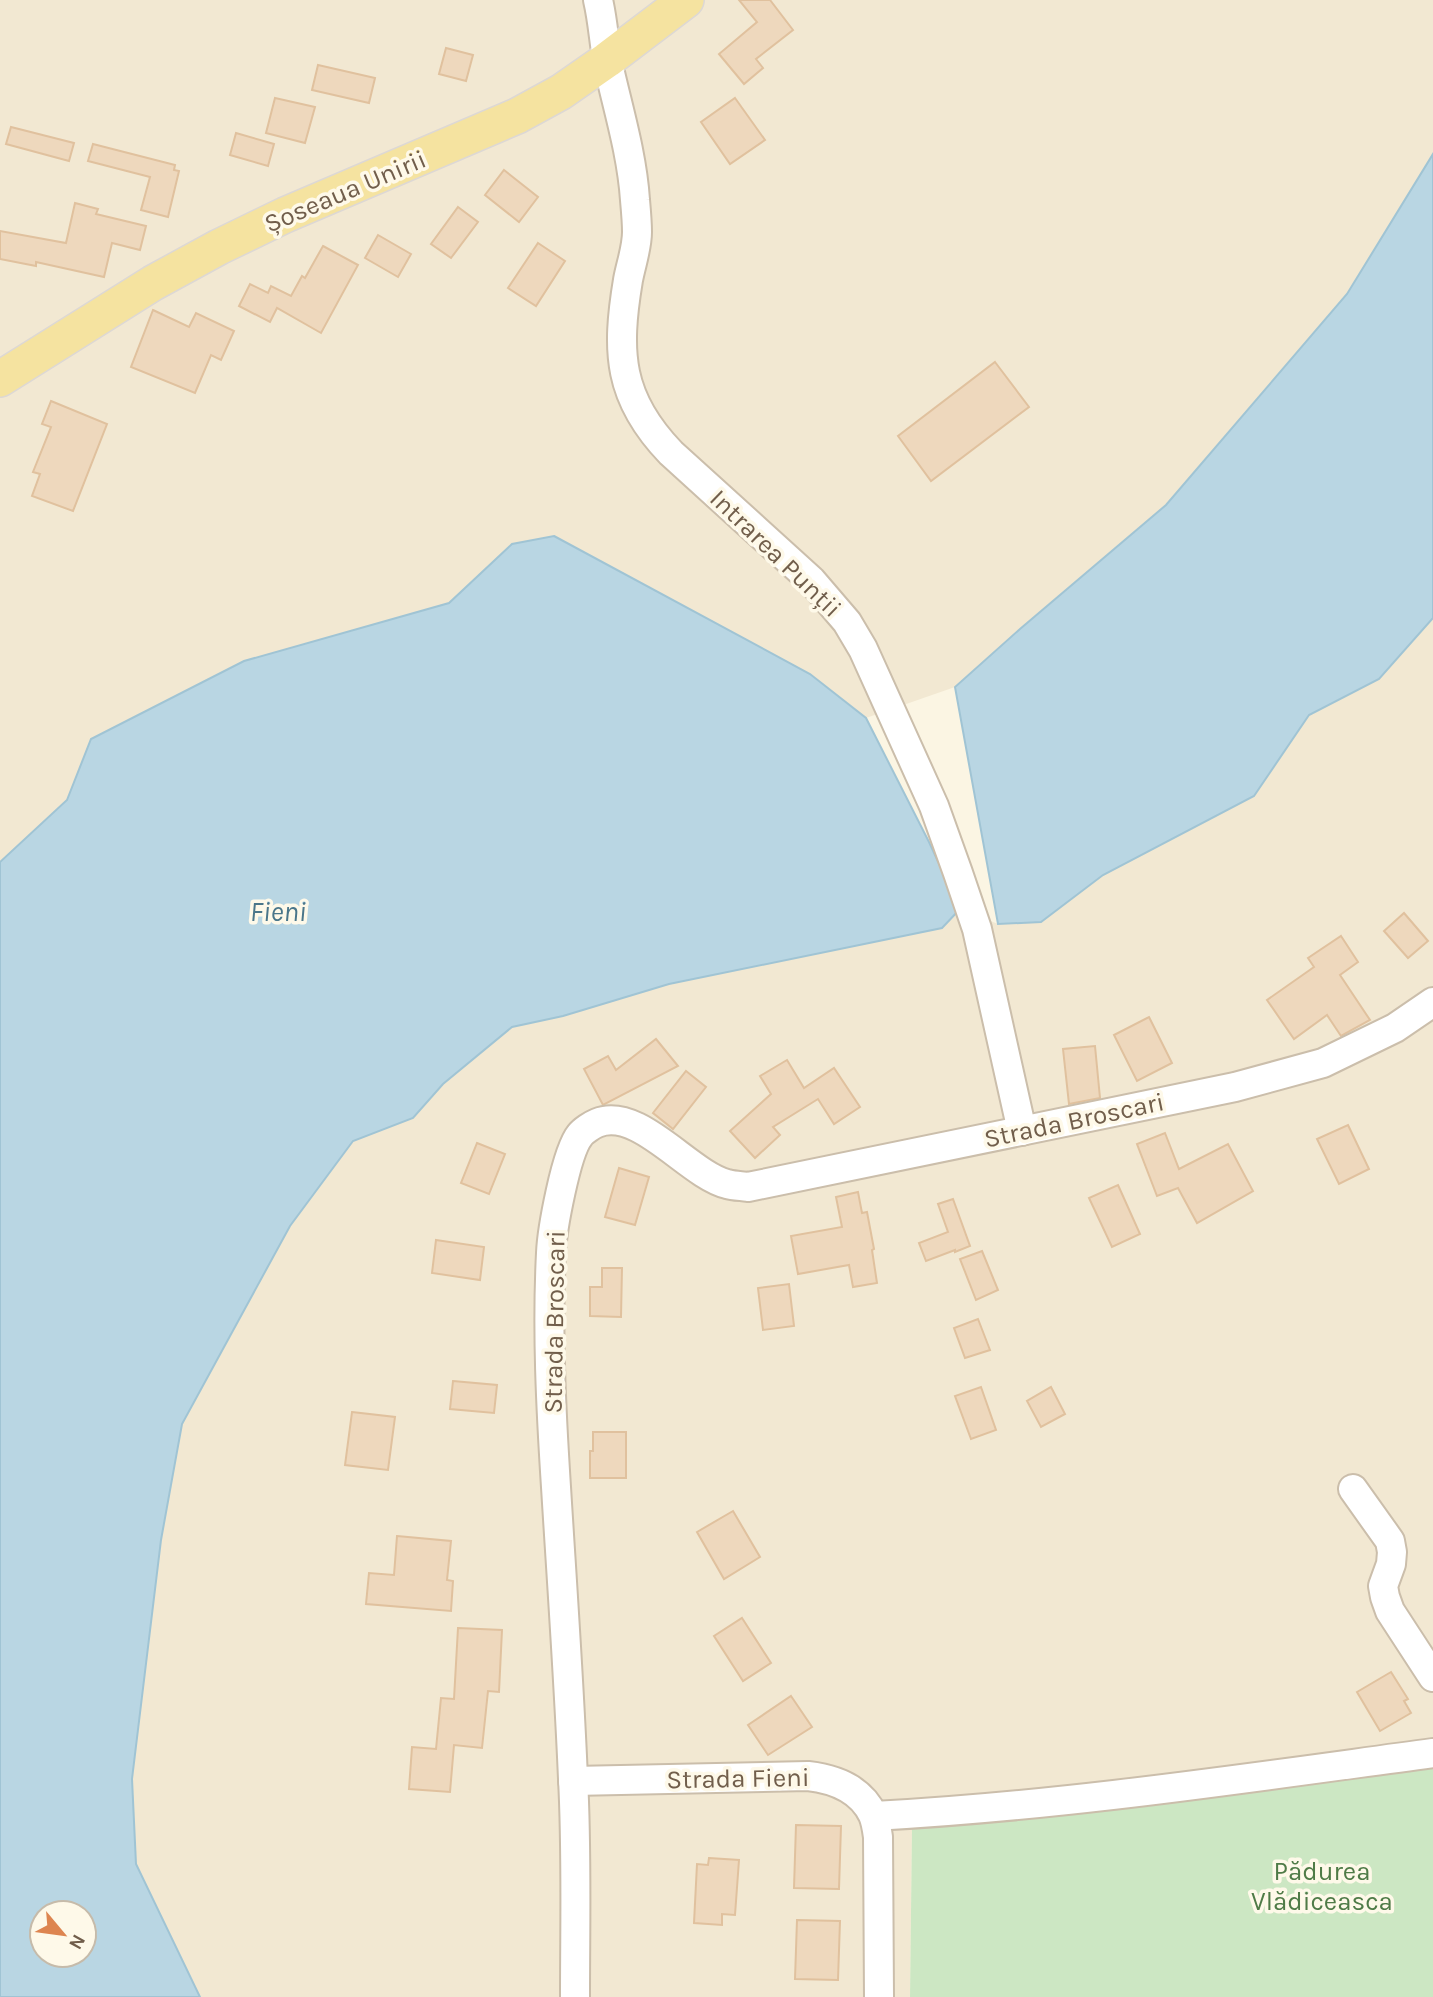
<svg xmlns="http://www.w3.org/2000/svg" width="1433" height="1997" viewBox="0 0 1433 1997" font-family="Karla,sans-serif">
<rect width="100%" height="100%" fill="#fbf5e3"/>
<!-- residential -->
<g fill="#f2e8d2">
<path d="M 0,0 L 1433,0 L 1433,154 L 1347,294 L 1166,505 L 1020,629 L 955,687 L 866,718 L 810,674 L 554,536 L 512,544 L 449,603 L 244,661 L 91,739 L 67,800 L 0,862 Z"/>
<path d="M 1433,618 L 1433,1760 L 912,1825 L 910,1997 L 200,1997 L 136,1864 L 132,1779 L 161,1540 L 182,1425 L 290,1226 L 353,1141 L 413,1118 L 443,1084 L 512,1027 L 563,1016 L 669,984 L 960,909 L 998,924 L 1041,922 L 1103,875 L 1254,796 L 1309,715 L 1379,679 Z"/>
</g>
<!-- green -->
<path fill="#cce7c3" d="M 1433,1760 L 1433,1997 L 910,1997 L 912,1825 Z"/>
<!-- water -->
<g fill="#b9d6e3" stroke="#a0c4d4" stroke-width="2" fill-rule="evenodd">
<path d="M 1433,154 L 1433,618 L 1379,679 L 1309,715 L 1254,796 L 1103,875 L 1041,922 L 998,924 L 955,687 L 1020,629 L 1166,505 L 1347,294 Z"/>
<path d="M 554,536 L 810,674 L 866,718 L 929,842 L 960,909 L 942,928 L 669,984 L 563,1016 L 512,1027 L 443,1084 L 413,1118 L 353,1141 L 290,1226 L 182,1424 L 161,1540 L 132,1779 L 136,1864 L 200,1997 L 0,1997 L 0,862 L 67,800 L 91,739 L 244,661 L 449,603 L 512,544 ZM 42,1913 L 84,1913 L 84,1955 L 42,1955 Z"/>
</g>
<!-- building -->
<g fill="#eed8bd" stroke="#e0c19e" stroke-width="2">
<path d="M 739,0 L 770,0 L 793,30 L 756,59 L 763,68 L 744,84 L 719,54 L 757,22 Z"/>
<path d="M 446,48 L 473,55 L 466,81 L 439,74 Z"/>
<path d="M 318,65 L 375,78 L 369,103 L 312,90 Z"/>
<path d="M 275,98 L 315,107 L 305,143 L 266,133 Z"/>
<path d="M 735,98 L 765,140 L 730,164 L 701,122 Z"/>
<path d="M 11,127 L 74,143 L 69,161 L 6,144 Z"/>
<path d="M 236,133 L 274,144 L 268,166 L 230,155 Z"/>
<path d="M 93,144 L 175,165 L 174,170 L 179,171 L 168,217 L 141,210 L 150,177 L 88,161 Z"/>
<path d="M 504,170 L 538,197 L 519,222 L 485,195 Z"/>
<path d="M 75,203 L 98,209 L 96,214 L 146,226 L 140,250 L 112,243 L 104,277 L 36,262 L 36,266 L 0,259 L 0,231 L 66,243 Z"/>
<path d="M 458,207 L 478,222 L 451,258 L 431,244 Z"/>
<path d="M 378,235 L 411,254 L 398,277 L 365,258 Z"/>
<path d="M 538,243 L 565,261 L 536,306 L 508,288 Z"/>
<path d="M 323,246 L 358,265 L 321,333 L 277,308 L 270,322 L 239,306 L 250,284 L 268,293 L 271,286 L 291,296 L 302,276 L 305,278 Z"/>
<path d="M 153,310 L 189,327 L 196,313 L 234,331 L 221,360 L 211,355 L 195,393 L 131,367 Z"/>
<path d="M 995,362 L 1029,407 L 931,481 L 898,436 Z"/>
<path d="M 51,401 L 107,424 L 73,511 L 32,496 L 40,474 L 33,472 L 51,427 L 42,424 Z"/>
<path d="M 1404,913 L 1428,941 L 1408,958 L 1384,931 Z"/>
<path d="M 1341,936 L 1358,962 L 1340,975 L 1370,1020 L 1341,1036 L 1327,1015 L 1294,1039 L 1267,1000 L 1314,967 L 1308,958 Z"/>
<path d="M 1149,1017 L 1172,1063 L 1137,1081 L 1114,1035 Z"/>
<path d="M 656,1039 L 678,1066 L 603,1105 L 584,1069 L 608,1056 L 616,1070 Z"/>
<path d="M 1095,1046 L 1100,1098 L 1069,1104 L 1063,1049 Z"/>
<path d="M 787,1060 L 804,1088 L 834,1068 L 860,1107 L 834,1124 L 818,1099 L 773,1127 L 780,1135 L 755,1158 L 730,1131 L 771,1094 L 760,1076 Z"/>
<path d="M 686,1071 L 706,1087 L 673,1129 L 653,1113 Z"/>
<path d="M 1348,1125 L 1369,1169 L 1339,1184 L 1317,1139 Z"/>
<path d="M 1165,1133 L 1179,1169 L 1228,1144 L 1253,1191 L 1197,1223 L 1178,1188 L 1157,1196 L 1137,1144 Z"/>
<path d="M 477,1143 L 505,1154 L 489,1194 L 461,1183 Z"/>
<path d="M 619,1168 L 649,1177 L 635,1225 L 605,1217 Z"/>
<path d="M 1118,1185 L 1140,1234 L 1112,1247 L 1089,1198 Z"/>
<path d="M 858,1192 L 862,1213 L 867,1212 L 874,1249 L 872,1250 L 877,1283 L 853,1287 L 849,1265 L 798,1274 L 791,1236 L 842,1227 L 836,1197 Z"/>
<path d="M 953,1199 L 970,1246 L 955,1252 L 955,1250 L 926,1261 L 919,1243 L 948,1232 L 938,1204 Z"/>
<path d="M 436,1240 L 484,1247 L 480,1280 L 432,1273 Z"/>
<path d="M 982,1251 L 998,1290 L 976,1300 L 960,1259 Z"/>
<path d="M 602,1268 L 622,1268 L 621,1317 L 590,1316 L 590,1287 L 602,1287 Z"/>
<path d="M 789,1284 L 794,1326 L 763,1330 L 758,1288 Z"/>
<path d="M 978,1319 L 990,1350 L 965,1358 L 954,1328 Z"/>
<path d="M 453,1381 L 497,1385 L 494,1413 L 450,1409 Z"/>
<path d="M 981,1387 L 996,1430 L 971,1439 L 955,1396 Z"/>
<path d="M 1051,1387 L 1065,1414 L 1041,1427 L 1027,1401 Z"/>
<path d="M 352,1412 L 395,1417 L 388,1470 L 345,1465 Z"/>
<path d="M 593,1432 L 626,1432 L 626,1478 L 590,1478 L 590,1451 L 593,1451 Z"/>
<path d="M 733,1511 L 760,1557 L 724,1579 L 697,1532 Z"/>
<path d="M 397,1536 L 451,1541 L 447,1580 L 453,1581 L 451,1611 L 366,1604 L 369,1573 L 394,1575 Z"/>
<path d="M 742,1618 L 771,1663 L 743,1681 L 714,1636 Z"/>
<path d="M 458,1628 L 502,1630 L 499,1692 L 488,1691 L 482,1748 L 454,1745 L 450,1792 L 409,1789 L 412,1747 L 436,1749 L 441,1698 L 454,1699 Z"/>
<path d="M 1391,1672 L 1408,1699 L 1404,1701 L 1411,1713 L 1380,1731 L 1357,1692 Z"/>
<path d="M 791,1696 L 812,1727 L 768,1755 L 748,1725 Z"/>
<path d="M 796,1825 L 841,1826 L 839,1889 L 794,1888 Z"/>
<path d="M 709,1858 L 739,1860 L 735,1915 L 722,1914 L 722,1925 L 694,1923 L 697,1864 L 708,1865 Z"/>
<path d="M 797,1920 L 840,1921 L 838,1980 L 795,1979 Z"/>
</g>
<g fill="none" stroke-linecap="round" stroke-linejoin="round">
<defs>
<g id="minor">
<path d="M 598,0 C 603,21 604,43 608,64 C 618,109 632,154 635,200 C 636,211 637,222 637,232 C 637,248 631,264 628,280 C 616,352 618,398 671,453 L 811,580 L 847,622 L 863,649 L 934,806 L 958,873 L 977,929 L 1022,1131"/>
<path d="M 1353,1489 L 1390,1541 L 1392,1552 L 1391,1564 L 1383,1586 L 1385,1597 L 1390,1611 L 1433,1677"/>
<path d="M 573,1781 L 808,1776 C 834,1779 861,1789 873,1815 C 876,1822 877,1830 878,1837 L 879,1997"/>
<path d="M 874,1816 C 1061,1806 1247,1778 1433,1753"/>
<path d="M 575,1997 C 575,1924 577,1851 573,1779 C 569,1682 562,1584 556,1487 C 551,1409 547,1331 551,1253 C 552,1230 566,1152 580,1135 C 583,1131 592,1125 597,1123 C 639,1106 688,1174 727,1184 C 734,1186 742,1186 748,1187 L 1235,1087 L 1323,1063 L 1395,1028 L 1433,1002"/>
</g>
<path id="major" d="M 0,379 L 153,283 L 219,247 L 285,215 L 517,116 L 561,92 L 607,60 L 686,0"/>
</defs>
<!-- minor casing -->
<use href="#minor" stroke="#cbbeab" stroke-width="32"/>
<!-- major casing -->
<use href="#major" stroke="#ddd8d4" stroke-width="38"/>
<!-- minor -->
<use href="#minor" stroke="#fff" stroke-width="28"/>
<!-- major -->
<use href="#major" stroke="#f5e3a0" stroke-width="35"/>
</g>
<g text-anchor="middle" stroke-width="7" stroke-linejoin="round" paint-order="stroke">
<!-- street labels -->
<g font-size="26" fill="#715e4b" stroke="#fef9e9">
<text transform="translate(345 191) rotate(-23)" y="9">Șoseaua Unirii</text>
<text transform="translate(776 553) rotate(44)" y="9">Intrarea Punții</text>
<text transform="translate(1074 1120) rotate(-12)" y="9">Strada Broscari</text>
<text transform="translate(554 1322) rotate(-89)" y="9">Strada Broscari</text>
<text transform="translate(738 1778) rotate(-1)" y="9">Strada Fieni</text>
</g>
<!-- park labels -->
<g font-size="26" fill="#4f7b47" stroke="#fef9e9">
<text x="1322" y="1880">Pădurea<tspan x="1322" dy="30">Vlădiceasca</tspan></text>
</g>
<!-- water labels -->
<g font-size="28" font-style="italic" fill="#4a768a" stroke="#fef9e9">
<text x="278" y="921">Fieni</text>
</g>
</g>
<!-- north arrow -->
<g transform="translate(63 1934) rotate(119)"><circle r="33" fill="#fef9e9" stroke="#c6bbaa" stroke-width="2"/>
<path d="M0-5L12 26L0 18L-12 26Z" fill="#dd8550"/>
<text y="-10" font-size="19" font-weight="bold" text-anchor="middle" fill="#715e4b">N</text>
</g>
</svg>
